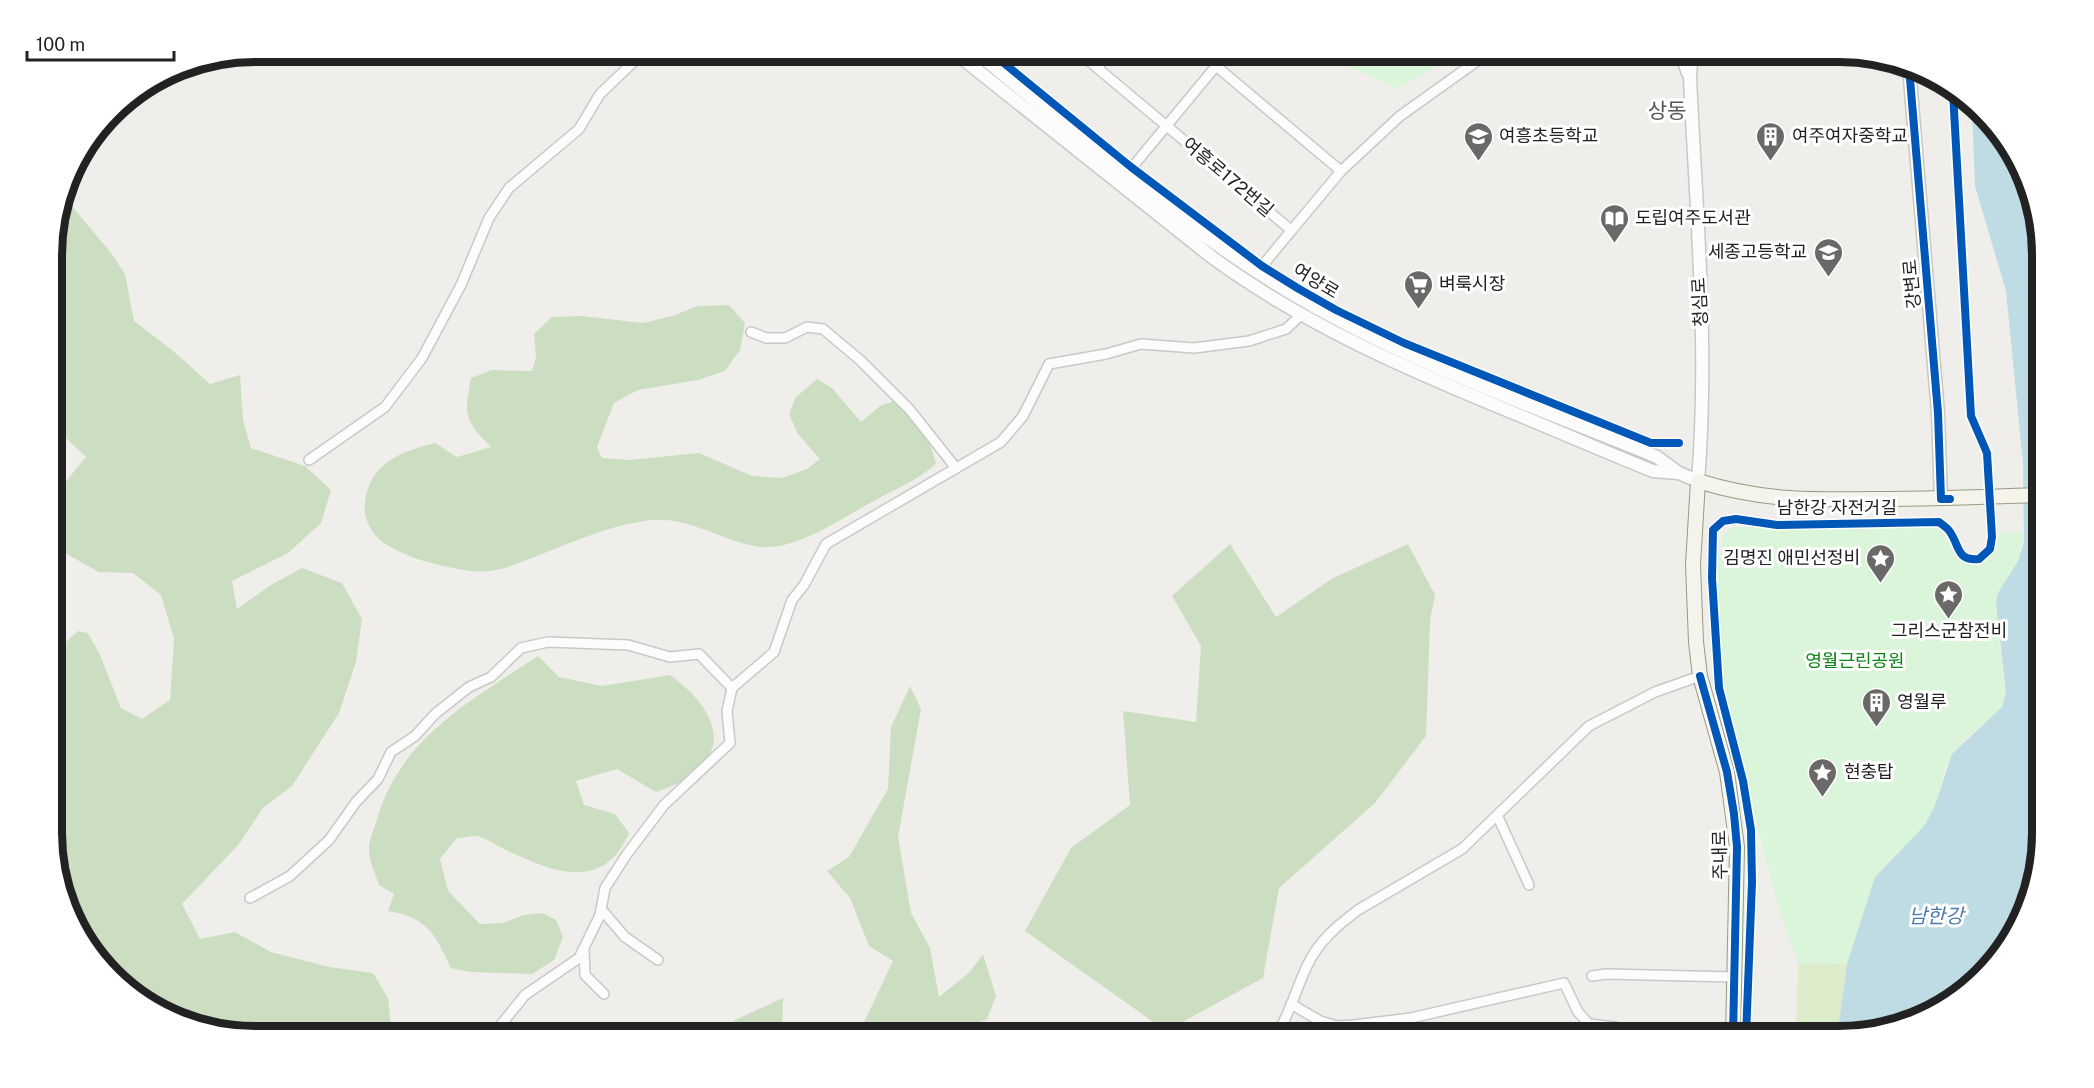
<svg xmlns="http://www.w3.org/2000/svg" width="2094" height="1088" viewBox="0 0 2094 1088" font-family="'Public Sans','Noto Sans KR',sans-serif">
<rect width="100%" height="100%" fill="#f0eeeb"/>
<!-- grass -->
<path fill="#ddeccb" d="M 1798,963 L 1847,964 L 1837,1037 L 1796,1037 Z"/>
<!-- forest -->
<g fill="#cbdec1">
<path d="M 66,199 L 111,253 L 125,274 L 134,321 L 172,350 L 210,384 L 240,375 L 243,420 L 251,448 L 305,466 L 331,490 L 321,523 L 288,553 L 232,581 L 237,609 L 271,585 L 302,568 L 342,583 L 362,619 L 356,662 L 339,713 L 292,786 L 263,808 L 239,844 L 182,904 L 200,939 L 235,932 L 271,952 L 329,967 L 373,973 L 388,998 L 392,1037 L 255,1037 L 164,1016 L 85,947 L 53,860 L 52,655 L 78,631 L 88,633 L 100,655 L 121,708 L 142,719 L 170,700 L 174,639 L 161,595 L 133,573 L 99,572 L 61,551 L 52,537 L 52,498 L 86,457 L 61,433 L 52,431 L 51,241 Z"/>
<path d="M 729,305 L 745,323 L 740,350 L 725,371 L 698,380 L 638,390 L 614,403 L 597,447 L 602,458 L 629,460 L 699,453 L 752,476 L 782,478 L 807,469 L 820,459 L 798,434 L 789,414 L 796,397 L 817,379 L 833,389 L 861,422 L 880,406 L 894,401 C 913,419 931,436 936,464 C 916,481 894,490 870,503 C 839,520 791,554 754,546 C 717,538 683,514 644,521 C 608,526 571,543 537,556 C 516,564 495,574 472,571 C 445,568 393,556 375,535 C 368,527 363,513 365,502 C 370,463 400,452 435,443 L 457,457 L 491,447 C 464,420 464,415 471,378 L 492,370 L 532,371 L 536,357 L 534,334 L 552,317 L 582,316 L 643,323 L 672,316 L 698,306 Z"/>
<path d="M 1230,544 L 1276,617 L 1333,578 L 1408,544 L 1435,595 L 1430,620 L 1426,736 L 1375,803 L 1279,888 L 1263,978 L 1166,1031 L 1025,931 L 1071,848 L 1130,805 L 1123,711 L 1196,722 L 1201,646 L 1172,596 Z"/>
<path d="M 538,656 L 559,677 L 602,686 L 670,675 C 730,718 731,768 656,792 L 617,769 L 576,781 L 584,805 L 615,814 L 629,833 C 602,894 552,871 506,850 C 497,846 485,837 476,836 C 470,836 463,838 457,838 L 440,859 L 448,891 L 480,924 L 502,923 L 524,915 L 543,913 L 556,920 L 563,937 L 554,960 L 532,974 L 470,972 L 451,968 C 435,935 428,917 388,911 L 394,894 L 379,885 C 376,875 369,861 369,850 C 368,841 375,828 377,819 C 401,737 472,700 538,656 Z"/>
<path d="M 910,686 L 921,709 L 898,837 L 911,913 L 930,948 L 939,997 L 970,972 L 983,954 L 996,996 L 987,1019 L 952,1033 L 951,1037 L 857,1037 L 893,961 L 869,946 L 850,898 L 827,871 L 849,857 L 888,789 L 891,727 Z"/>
<path d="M 783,998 L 782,1037 L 729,1037 L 735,1020 Z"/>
</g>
<!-- park -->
<g fill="#daf5da">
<path d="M 1316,51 L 1434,51 L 1446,61 L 1397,89 Z"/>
<path d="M 1939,525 L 1956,556 L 1979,566 L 1990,557 L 2001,532 L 2024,531 L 2018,561 L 2008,577 L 1997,627 L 2006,692 L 2002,707 L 1963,741 L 1946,767 L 1936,803 L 1925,825 L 1883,868 L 1847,964 L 1798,963 L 1778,906 L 1721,687 L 1717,574 L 1723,535 L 1733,527 Z"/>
</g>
<!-- water -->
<path fill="#bfdbe3" d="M 1972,109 L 2009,141 L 2041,228 L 2043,834 L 2022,924 L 1952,1003 L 1852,1037 L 1837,1037 L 1847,964 L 1875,877 L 1925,825 L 1936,803 L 1952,754 L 2002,707 L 2006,692 L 1996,603 L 1998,593 L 2018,561 L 2024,542 L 2023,464 L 2006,291 L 1975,186 Z"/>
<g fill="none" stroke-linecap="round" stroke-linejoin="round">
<defs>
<g id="minor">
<path d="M 1077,51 L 1291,230"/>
<path d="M 1216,66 L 1341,171"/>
<path d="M 1097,68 L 1111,51"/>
<path d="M 1125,176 L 1216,66 L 1225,51"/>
<path d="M 1257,272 L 1341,171 L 1400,116 L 1491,51"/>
<path d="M 751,332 L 766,338 L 785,338 L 807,327 L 823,329 L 860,360 L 910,410 L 956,468"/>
<path d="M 309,460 L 385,407 L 422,358 L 461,285 L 489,218 L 509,188 L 579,129 L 600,94 L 645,51"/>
<path d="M 1498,817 L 1529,885"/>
<path d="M 250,898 L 290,876 L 329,840 L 356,802 L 378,779 L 391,752 L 415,736 L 435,714 L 469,687 L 491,677 L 521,648 L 548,642 L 628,645 L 670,657 L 699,654 L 732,688"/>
<path d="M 601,909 L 625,937 L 658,960"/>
<path d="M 584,950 L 585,975 L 604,994"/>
<path d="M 1592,976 L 1606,974 L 1734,977"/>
<path d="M 1291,1004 L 1320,1021 L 1337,1026 L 1354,1025 L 1411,1018 L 1564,983 L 1578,1012 L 1589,1024 L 1615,1027 L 1643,1037"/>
<path d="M 491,1037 L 525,995 L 579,958 L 600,915 L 605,888 L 627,854 L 664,805 L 730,743 L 727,711 L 732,688 L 774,652 L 792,600 L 804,585 L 826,544 L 1001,442 L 1023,416 L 1049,364 L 1106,354 L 1141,344 L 1194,348 L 1249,341 L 1286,329 L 1301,315"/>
<path d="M 1275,1037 C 1290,1015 1296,988 1308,964 C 1319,941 1338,925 1358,910 L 1462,849 L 1589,726 L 1655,692 L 1700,676"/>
</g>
<g id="tertiary">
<path d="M 953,51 L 1213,258 C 1305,325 1409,370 1514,413 C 1560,432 1606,452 1653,471 L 1678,473"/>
<path d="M 975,51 C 1082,139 1187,234 1308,303 C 1418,366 1540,409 1657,457 L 1679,473 L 1698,481 C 1709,347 1696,211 1690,77 L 1692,51"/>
<path d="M 1680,51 L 1688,73"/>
<path d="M 1909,67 L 1938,413 L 1941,499"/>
</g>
<path id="secondary" d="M 1733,1037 L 1737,847 L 1727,772 L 1700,676 L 1696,642 L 1693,565 L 1698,481 C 1762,501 1810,500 1876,499 C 1931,499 1987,497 2042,495"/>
</defs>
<!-- minor casing -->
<use href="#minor" stroke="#c9c8c7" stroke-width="12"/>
<!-- tertiary casing -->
<use href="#tertiary" stroke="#c9c8c7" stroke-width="15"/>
<!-- secondary casing -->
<use href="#secondary" stroke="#999a82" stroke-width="16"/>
<!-- minor -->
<use href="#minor" stroke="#fdfcfc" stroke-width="9"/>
<!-- tertiary -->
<use href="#tertiary" stroke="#fdfcfc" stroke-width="12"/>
<!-- secondary -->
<use href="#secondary" stroke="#f4f4ed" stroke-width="14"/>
<defs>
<g id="cycleway">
<path d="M 989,51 L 1131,167 L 1262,266 L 1299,289 L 1336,310 L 1404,343 L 1651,443 L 1679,443"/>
<path d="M 1909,67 L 1938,413 L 1941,499 L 1950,499"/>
<path d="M 1700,676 L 1727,772 L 1734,814 L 1737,847 L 1733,1037"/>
<path d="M 1746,1037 L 1752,882 L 1751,830 L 1743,781 L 1719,688 L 1712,578 L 1713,530 L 1723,521 L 1736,519 L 1777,525 L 1939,522 C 1943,525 1948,528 1950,532 C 1960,546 1956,561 1979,559 L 1990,549 L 1992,537 L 1987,453 L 1971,416 L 1953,92"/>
</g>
</defs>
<!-- cycleway casing -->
<use href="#cycleway" stroke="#fff" stroke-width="11"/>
<!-- cycleway -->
<use href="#cycleway" stroke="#0057b8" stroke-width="8"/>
</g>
<!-- icons -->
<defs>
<symbol id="school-pin" viewBox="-11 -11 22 30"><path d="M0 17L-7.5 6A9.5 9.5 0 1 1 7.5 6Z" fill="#6a6968" stroke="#fff"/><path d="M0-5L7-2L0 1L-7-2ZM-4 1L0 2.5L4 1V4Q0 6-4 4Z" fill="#fff"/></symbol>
<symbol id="building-pin" viewBox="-11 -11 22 30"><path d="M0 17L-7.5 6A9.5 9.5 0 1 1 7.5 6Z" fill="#6a6968" stroke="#fff"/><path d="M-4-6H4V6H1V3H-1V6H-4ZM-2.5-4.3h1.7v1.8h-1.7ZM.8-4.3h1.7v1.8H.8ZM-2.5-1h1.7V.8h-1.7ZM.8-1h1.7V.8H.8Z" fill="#fff"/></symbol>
<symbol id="library-pin" viewBox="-11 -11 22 30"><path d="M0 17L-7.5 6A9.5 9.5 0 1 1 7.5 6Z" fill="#6a6968" stroke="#fff"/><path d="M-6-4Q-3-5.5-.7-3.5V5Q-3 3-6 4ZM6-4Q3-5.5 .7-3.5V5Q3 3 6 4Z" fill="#fff"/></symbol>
<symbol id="supermarket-pin" viewBox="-11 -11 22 30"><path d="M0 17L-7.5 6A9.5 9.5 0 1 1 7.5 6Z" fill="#6a6968" stroke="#fff"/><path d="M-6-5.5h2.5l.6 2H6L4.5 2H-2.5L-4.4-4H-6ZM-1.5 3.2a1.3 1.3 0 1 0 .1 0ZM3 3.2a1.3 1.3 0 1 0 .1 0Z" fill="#fff"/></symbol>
<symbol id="sight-pin" viewBox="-11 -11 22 30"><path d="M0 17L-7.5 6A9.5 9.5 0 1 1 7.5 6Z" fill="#6a6968" stroke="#fff"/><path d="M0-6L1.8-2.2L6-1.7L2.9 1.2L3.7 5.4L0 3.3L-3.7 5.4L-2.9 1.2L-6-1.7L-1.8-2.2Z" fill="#fff"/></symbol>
</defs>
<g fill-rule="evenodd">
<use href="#school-pin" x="1462" y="120" width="33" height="45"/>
<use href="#building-pin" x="1754" y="120" width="33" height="45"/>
<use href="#library-pin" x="1598" y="202" width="33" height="45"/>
<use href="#school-pin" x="1812" y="236" width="33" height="45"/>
<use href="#supermarket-pin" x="1402" y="268" width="33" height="45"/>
<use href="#sight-pin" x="1864" y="542" width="33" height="45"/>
<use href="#sight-pin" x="1932" y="578" width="33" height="45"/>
<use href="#building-pin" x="1860" y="686" width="33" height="45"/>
<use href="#sight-pin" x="1806" y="756" width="33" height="45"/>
</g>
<g text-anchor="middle" stroke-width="6" stroke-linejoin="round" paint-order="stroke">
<!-- poi labels -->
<g font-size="18" fill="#222" stroke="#fff" text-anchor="start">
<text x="1499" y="142">여흥초등학교</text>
<text x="1792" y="142">여주여자중학교</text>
<text x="1635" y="224">도립여주도서관</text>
<text x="1807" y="258" text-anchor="end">세종고등학교</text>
<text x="1439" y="290">벼룩시장</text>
<text x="1860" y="564" text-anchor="end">김명진 애민선정비</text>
<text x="1949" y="637" text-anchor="middle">그리스군참전비</text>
<text x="1897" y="708">영월루</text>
<text x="1844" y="778">현충탑</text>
</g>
<!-- street labels -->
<g font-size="18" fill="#222" stroke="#fff">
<text transform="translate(1228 177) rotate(40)" y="6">여흥로172번길</text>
<text transform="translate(1316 281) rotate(31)" y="6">여양로</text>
<text transform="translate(1912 284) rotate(-95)" y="6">강변로</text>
<text transform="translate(1700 302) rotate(-93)" y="6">청심로</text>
<text x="1837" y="514">남한강 자전거길</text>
<text transform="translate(1720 855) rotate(-91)" y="6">주내로</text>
</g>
<!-- park labels -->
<g font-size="18" fill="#0c8416" stroke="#fff">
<text x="1855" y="667">영월근린공원</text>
</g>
<!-- water labels -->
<g font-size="20" font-style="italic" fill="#4a7aab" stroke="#fff">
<text x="1936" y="923">남한강</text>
</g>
<!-- quarter labels -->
<g font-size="21" fill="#555" stroke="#fff">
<text x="1667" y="118">상동</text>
</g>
</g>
<!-- crop -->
<path d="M0 0H2094V1088H0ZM255 62H1839A193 193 0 0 1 2032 255V833A193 193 0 0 1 1839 1026H255A193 193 0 0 1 62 833V255A193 193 0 0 1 255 62Z" fill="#fff" fill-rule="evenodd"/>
<path fill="none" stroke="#222" stroke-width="8" d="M255 62H1839A193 193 0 0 1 2032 255V833A193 193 0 0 1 1839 1026H255A193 193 0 0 1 62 833V255A193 193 0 0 1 255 62Z"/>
<!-- scale -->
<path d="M27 51v9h147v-9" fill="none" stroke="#222222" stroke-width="3"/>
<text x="36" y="51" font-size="18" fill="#222222" stroke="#ffffff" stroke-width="4.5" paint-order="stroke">100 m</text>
</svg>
